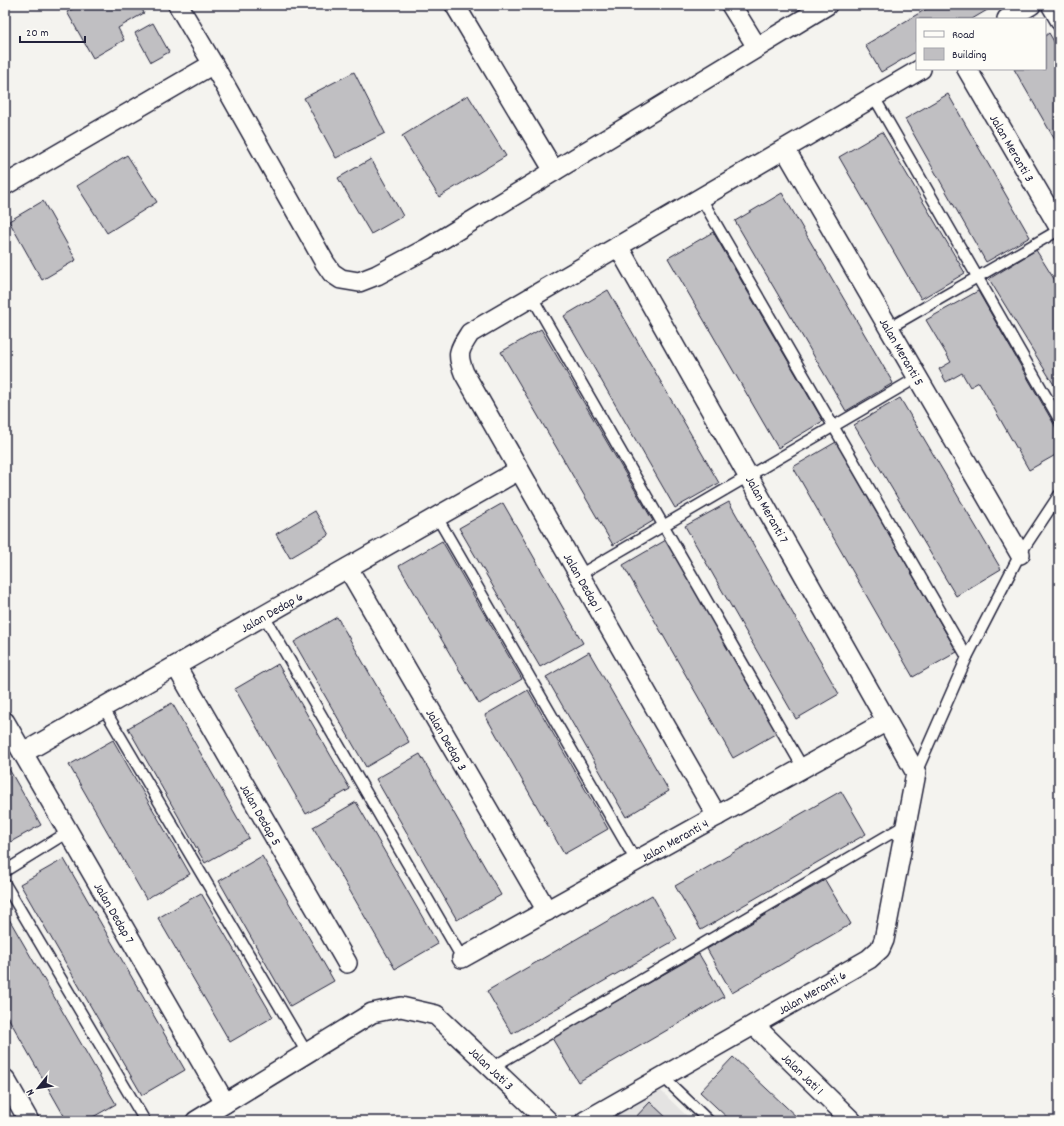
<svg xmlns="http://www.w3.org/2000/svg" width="1064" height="1126" viewBox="0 0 1064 1126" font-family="Dekko,sans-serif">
<rect width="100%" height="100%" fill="#f4f3ef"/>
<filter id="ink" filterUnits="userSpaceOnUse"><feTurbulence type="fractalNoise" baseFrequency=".025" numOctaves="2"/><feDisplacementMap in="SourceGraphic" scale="8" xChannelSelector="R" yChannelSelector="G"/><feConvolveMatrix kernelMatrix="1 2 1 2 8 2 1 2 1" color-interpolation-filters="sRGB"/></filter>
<g filter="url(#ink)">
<!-- built -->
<path fill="#e4e3e2" d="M 655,1085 L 692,1121 L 594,1121 Z"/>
<!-- building -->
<g fill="#c0bfc2" stroke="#22223b">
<path d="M 80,5 L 94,5 L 96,8 L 101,5 L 140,5 L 144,13 L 118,28 L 124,40 L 93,58 L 67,12 Z"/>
<path d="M 933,5 L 986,5 L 989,9 L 972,19 L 917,19 L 917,51 L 881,72 L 865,45 Z"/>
<path d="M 153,23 L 169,52 L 151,62 L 135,33 Z"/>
<path d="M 1049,33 L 1059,50 L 1059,147 L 1014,69 L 1045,69 L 1045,36 Z"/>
<path d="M 354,72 L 385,133 L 336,158 L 304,98 Z"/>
<path d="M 948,94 L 1030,237 L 986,262 L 905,119 Z"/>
<path d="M 468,95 L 506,156 L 439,197 L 402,136 Z"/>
<path d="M 882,132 L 965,273 L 921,299 L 839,157 Z"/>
<path d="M 127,155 L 157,202 L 107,233 L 77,186 Z"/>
<path d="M 371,159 L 403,216 L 371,234 L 338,178 Z"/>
<path d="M 782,193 L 893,383 L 846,411 L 735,221 Z"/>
<path d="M 43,201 L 76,260 L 42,280 L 9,221 Z"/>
<path d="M 713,232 L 823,421 L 778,448 L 668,258 Z"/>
<path d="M 1036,250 L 1059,287 L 1059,393 L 989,279 Z"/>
<path d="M 608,290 L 719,483 L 675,508 L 564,316 Z"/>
<path d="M 978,291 L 1059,433 L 1059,453 L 1029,470 L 979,382 L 970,387 L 962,373 L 946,382 L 939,369 L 951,362 L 926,320 Z"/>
<path d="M 541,329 L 653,521 L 613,545 L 501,352 Z"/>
<path d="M 900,398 L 1001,569 L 956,596 L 854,425 Z"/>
<path d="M 836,442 L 957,652 L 913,677 L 793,467 Z"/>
<path d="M 729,502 L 839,694 L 796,719 L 685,526 Z"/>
<path d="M 503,503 L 583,643 L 540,667 L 459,528 Z"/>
<path d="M 315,511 L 329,535 L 290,558 L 276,534 Z"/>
<path d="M 666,540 L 777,733 L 733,758 L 623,565 Z"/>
<path d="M 442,541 L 522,679 L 479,704 L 399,566 Z"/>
<path d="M 337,617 L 409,742 L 366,767 L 294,642 Z"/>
<path d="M 589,652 L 669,791 L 626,817 L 546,677 Z"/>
<path d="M 278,664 L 350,789 L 306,814 L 235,689 Z"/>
<path d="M 528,690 L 608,829 L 564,854 L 485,715 Z"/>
<path d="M 172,703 L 249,838 L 205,863 L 128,728 Z"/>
<path d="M 113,740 L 190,874 L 146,899 L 69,765 Z"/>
<path d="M 420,754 L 501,895 L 457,920 L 376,779 Z"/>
<path d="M 5,762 L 41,825 L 5,845 Z"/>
<path d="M 841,791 L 866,834 L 701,930 L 675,886 Z"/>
<path d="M 356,802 L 438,944 L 395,969 L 313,827 Z"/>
<path d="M 262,856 L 334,981 L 290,1006 L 219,881 Z"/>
<path d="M 64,859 L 185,1070 L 142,1095 L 20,884 Z"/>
<path d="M 825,880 L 851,924 L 732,993 L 707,949 Z"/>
<path d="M 201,893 L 273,1017 L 230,1042 L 158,918 Z"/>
<path d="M 652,895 L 677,939 L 512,1034 L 487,991 Z"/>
<path d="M 5,912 L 116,1104 L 86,1121 L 67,1121 L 5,1012 Z"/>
<path d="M 699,954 L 724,997 L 578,1082 L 552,1038 Z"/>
<path d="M 733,1057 L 801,1121 L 731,1121 L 700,1092 Z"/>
<path d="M 650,1102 L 670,1121 L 632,1121 Z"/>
</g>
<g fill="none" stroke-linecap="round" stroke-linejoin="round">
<defs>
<g id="service">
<path d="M 1046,5 L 1059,27"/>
<path d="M 874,97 L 1059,419"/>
<path d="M 701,198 L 967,657"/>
<path d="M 532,297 L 803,768"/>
<path d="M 889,328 L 1059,230"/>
<path d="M 437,517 L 636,861"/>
<path d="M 579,575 L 918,377"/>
<path d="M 264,616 L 462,958"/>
<path d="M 103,707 L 307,1053"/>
<path d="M 916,773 L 967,657 L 1020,554 L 1059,495"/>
<path d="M 5,871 L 68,832"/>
<path d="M 5,884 L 145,1121"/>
<path d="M 491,1068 L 907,824"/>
<path d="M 663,1077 L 709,1121"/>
</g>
<g id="minor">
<path d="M 178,5 L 213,64 L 325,263 L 332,273 L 341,279 L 359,282 L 377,275 L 426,249 L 827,5"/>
<path d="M 455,5 L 554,171"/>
<path d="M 731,5 L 757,47"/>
<path d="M 1007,19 L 1031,5"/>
<path id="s1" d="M 967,69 L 1059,227"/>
<path id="s2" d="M 785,149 L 1020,554"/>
<path d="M 5,185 L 213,64"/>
<path id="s3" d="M 348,568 L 547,911"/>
<path id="s4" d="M 176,666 L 347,963"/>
<path id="s5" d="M 5,722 L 225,1103"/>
<path id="s6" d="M 23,753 L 519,470"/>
<path d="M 717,816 L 464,373 C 456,353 459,350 470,333 L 921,69"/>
<path id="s7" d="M 462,958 L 887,721"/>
<path id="s8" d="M 754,1025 L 852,1121"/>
<path d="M 5,1079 L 29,1121"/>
<path id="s9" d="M 196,1121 L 372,1013 L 401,1007 L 436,1015 L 548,1121"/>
<path id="s10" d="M 585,1121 L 869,959 L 880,949 L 884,940 L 916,773 L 618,246"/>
</g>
</defs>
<!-- service casing -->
<use href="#service" stroke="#22223b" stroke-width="13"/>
<!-- minor casing -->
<use href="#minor" stroke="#22223b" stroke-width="22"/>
<!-- service -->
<use href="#service" stroke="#fdfcf7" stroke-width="10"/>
<!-- minor -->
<use href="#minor" stroke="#fdfcf7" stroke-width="19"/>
</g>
</g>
<g text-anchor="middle" stroke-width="3.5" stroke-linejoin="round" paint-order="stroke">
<!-- street labels -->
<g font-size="13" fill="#22223b" stroke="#fdfcf7">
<text dy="5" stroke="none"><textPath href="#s1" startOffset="91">Jalan Meranti 3</textPath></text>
<text dy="5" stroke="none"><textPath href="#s2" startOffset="234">Jalan Meranti 5</textPath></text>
<text transform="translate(768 509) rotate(61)" y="5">Jalan Meranti 7</text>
<text transform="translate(584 582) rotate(60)" y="5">Jalan Dedap 1</text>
<text dy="5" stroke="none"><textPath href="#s6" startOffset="286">Jalan Dedap 6</textPath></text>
<text dy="5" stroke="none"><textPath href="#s3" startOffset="198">Jalan Dedap 3</textPath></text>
<text dy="5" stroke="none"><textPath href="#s4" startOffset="171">Jalan Dedap 5</textPath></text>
<text dy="5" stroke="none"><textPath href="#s7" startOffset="243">Jalan Meranti 4</textPath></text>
<text dy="5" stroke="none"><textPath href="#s5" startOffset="220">Jalan Dedap 7</textPath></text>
<text dy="5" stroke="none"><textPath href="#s10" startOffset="261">Jalan Meranti 6</textPath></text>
<text dy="5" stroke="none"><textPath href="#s9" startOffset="349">Jalan Jati 3</textPath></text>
<text dy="5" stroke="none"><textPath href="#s8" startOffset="69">Jalan Jati 1</textPath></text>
</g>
</g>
<!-- margin -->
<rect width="1064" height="1126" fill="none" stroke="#fdfcf7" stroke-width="20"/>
<rect x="10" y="10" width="1044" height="1106" fill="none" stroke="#22223b" stroke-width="1.5" filter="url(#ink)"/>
<!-- legend -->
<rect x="916" y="18" width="130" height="52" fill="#fdfcf7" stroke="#a5a5ac"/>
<rect x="924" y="31" width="20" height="6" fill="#fdfcf7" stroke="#a5a5ac"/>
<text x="952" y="38" font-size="12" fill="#22223b">Road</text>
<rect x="924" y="48" width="20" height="12" fill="#c0bfc2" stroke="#a5a5ac"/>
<text x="952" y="58" font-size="12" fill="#22223b">Building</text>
<!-- north arrow -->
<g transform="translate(38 1088) rotate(240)" stroke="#fdfcf7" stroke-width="3" paint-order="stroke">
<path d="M0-3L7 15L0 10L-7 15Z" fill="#22223b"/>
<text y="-6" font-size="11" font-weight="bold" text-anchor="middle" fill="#22223b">N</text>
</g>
<!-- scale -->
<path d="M20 36v6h65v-6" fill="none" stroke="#22223b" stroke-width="2"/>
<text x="26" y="36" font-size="12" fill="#22223b" stroke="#fdfcf7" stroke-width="3" paint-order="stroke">20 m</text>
</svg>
